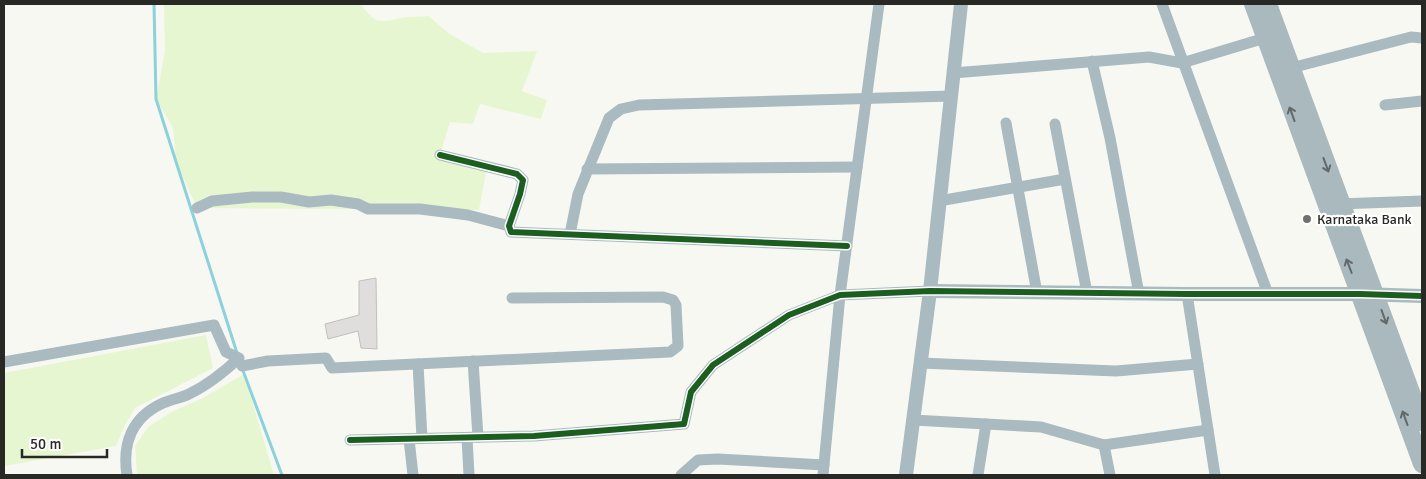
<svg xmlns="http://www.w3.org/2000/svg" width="1426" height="479" viewBox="0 0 1426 479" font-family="Signika,sans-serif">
<rect width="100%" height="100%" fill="#f8f8f3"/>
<!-- green -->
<g fill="#e6f6d0">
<path d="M 164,4 L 361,4 C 375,24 379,23 401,18 C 410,16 420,17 429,16 L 448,33 L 483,53 L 537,51 L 522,91 L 547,100 L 541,119 L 480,104 L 473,124 L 450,122 L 440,155 L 487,167 L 479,210 L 197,208 L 176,162 L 173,128 L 156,99 L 165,51 Z"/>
<path d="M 206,335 L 213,368 L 135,408 L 125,425 L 116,446 L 4,466 L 4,373 Z"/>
<path d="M 244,374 L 274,475 L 137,475 L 135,446 L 148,427 L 173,411 L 203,398 Z"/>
</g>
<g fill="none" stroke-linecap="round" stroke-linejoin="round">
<!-- stream -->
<g stroke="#8cd1db" stroke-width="3">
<path d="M 154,4 L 156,99 L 237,353"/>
<path d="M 242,368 L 282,475"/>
</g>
</g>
<!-- building -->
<path fill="#e0dedc" stroke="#c2bfbd" d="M 376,278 L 377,349 L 361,348 L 358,331 L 328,339 L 325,324 L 359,315 L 359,281 Z"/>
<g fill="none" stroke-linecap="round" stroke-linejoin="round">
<!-- minor -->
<g stroke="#aabac1" stroke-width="11">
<path d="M 1162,4 L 1268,294"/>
<path d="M 1092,61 L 1110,138 L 1139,294"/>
<path d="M 1291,68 L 1411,37 L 1422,38"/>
<path d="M 953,73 L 1149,57 L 1182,63 L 1265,38"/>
<path d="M 1385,105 L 1422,101"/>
<path d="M 1006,123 L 1037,293"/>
<path d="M 1055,124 L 1087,293"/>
<path d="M 440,155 L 517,174 L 523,180 L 520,194 L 509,226 L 511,232 L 847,246"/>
<path d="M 587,169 L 857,167"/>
<path d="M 939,201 L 1065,179"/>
<path d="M 1337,204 L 1422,201"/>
<path d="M 197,208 L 212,201 L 252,197 L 281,197 L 309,202 L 331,200 L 358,204 L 368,209 L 420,209 L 468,215 L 509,226"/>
<path d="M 570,234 L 578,194 L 609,118 L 621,109 L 639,105 L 951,96"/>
<path d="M 1187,294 L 1215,475"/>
<path d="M 473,361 L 478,437"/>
<path d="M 4,362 L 214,325 L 226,352 L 239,358 C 224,372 208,385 189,394 C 181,398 172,399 163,403 C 132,417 122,443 127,475"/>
<path d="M 920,363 L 1116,371 L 1198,364"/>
<path d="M 418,364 L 422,438"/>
<path d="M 242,366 L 268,361 L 326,358 L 332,368 L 670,352 L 678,346 L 676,305 L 673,300 L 663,297 L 512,298"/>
<path d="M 913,420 L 1041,427 L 1104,445 L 1208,430"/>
<path d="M 467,438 L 469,475"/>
<path d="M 409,439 L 413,475"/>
<path d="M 350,440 L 534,436 L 684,424 L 691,392 L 713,365 L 789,315 L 840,295 L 930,291"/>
<path d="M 1104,445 L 1110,475"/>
<path d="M 681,475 L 698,460 L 718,459 L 824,465"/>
<path d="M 823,475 L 840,295 L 879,4"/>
<path d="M 978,475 L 986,424"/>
</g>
<!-- tertiary -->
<g stroke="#aabac1" stroke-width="14">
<path d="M 930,291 L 1187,294 L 1360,294 L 1422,296"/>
<path d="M 906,475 L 930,291 L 961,4"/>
</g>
<!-- primary -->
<g stroke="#a9b9be" stroke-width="18">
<path d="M 1253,4 L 1422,464"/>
<path d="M 1268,4 L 1422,422"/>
</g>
<defs>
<g id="cycleway">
<path d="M 440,155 L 517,174 L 523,180 L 520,194 L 509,226 L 511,232 L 847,246"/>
<path d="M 350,440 L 534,436 L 684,424 L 691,392 L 713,365 L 789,315 L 840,295 L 930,291 L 1187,294 L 1360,294 L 1422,296"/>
</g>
</defs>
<!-- cycleway casing -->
<use href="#cycleway" stroke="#fff" stroke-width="9"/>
<!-- cycleway -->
<use href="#cycleway" stroke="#1b5e20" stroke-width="6"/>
</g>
<!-- one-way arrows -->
<defs><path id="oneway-shaft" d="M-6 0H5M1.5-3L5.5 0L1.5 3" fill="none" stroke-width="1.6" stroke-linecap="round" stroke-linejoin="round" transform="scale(1.25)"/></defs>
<g stroke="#626969">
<use href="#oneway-shaft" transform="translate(1292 114) rotate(-110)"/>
<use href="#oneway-shaft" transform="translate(1326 165) rotate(70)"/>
<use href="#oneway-shaft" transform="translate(1349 266) rotate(-111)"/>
<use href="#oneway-shaft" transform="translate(1384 317) rotate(70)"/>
<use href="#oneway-shaft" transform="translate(1405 418) rotate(-110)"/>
</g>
<!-- markers -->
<circle fill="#71716c" stroke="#fff" stroke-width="2" cx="1307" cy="219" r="5"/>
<g text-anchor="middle" stroke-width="4.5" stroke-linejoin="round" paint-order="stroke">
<!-- poi labels -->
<g font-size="14" fill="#282824" stroke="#fff" text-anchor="start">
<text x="1317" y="224">Karnataka Bank</text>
</g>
</g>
<!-- border -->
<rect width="1426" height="479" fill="none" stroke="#282824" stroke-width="10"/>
<!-- scale -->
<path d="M22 449v8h85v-8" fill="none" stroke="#282824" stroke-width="2.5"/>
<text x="30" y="449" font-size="15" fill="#282824" stroke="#ffffff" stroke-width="4" paint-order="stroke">50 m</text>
</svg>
